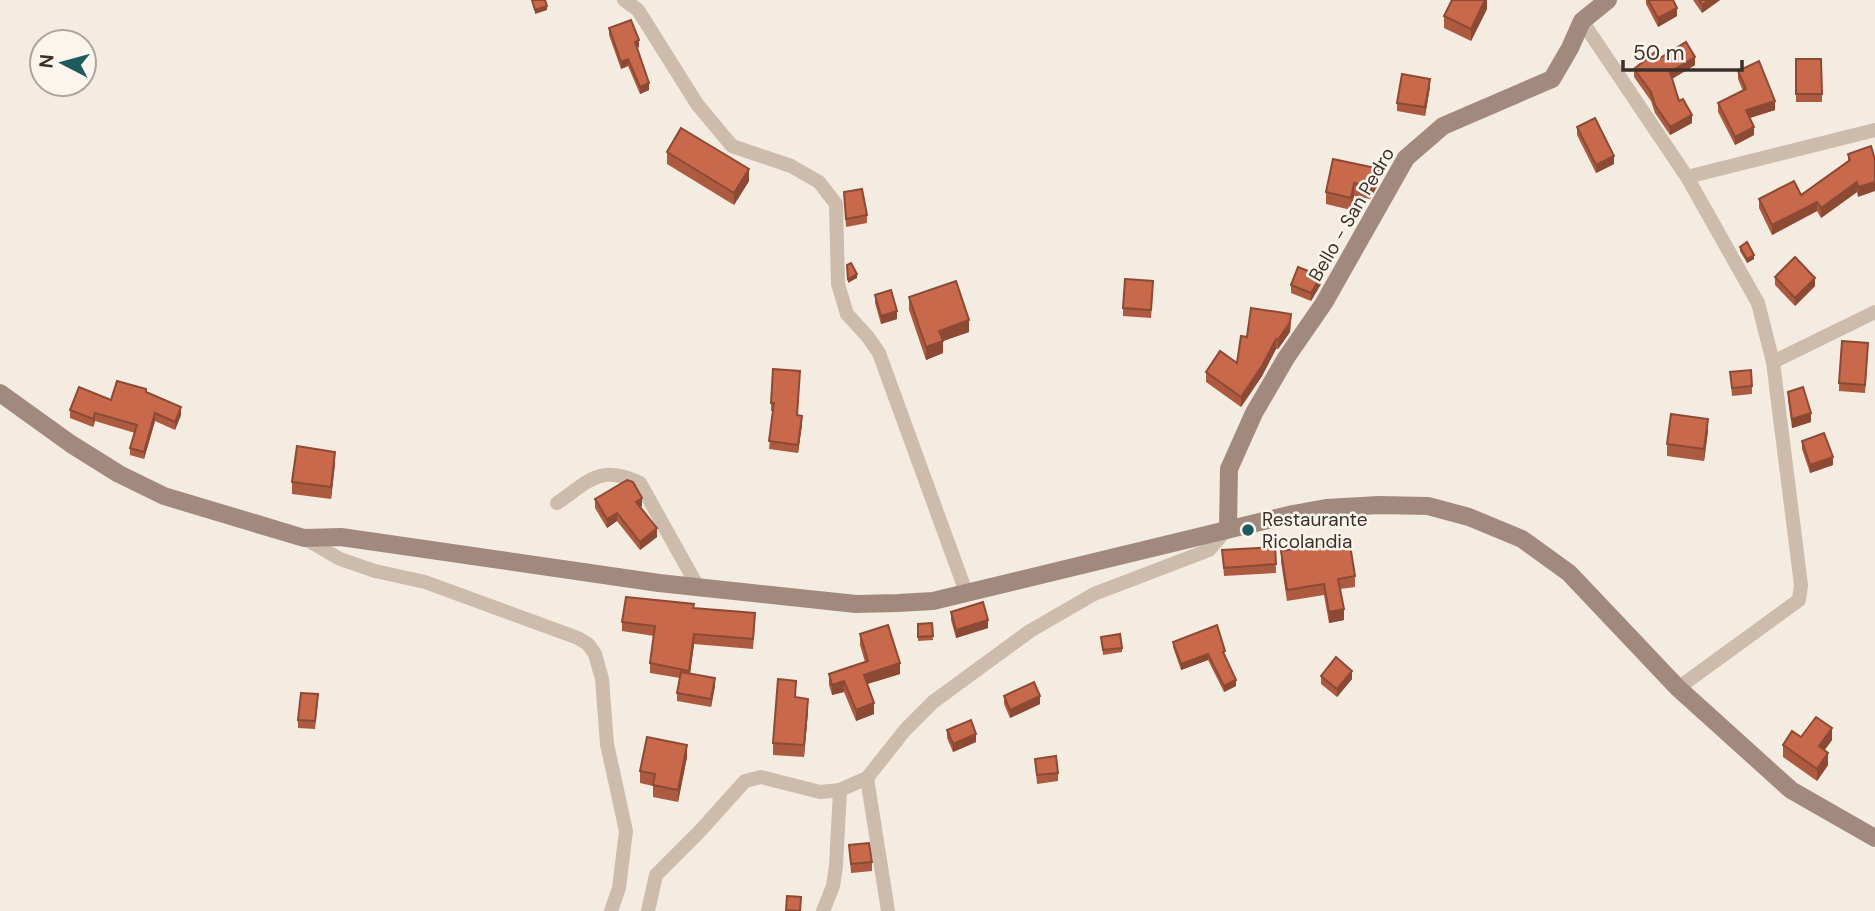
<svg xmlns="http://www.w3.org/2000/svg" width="1875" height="911" viewBox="0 0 1875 911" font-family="'DM Sans',sans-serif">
<rect width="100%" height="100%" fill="#f4ebe1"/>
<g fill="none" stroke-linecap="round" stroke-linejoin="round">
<!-- street -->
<g stroke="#cdbbac" stroke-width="14">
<path d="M 624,0 L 638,10 L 697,104 L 732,146 L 791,166 L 819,182 L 836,204 L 838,284 L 847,314 L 868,337 L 879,353 L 966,592"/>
<path d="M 1582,21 L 1687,177 L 1758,303 L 1773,362 L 1801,585 L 1799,600 L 1678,688"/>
<path d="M 1687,177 L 1875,130"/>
<path d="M 1773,362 L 1875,312"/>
<path d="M 557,503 C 589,481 600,464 640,483 L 698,587"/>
<path d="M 304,538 L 340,559 L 375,571 L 425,582 L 578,638 L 588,644 L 595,654 L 602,679 L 607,744 L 626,831 L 619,888 L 611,911"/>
<path d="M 867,778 L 888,911"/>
<path d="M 648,911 L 656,875 L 700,831 L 745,781 L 761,777 L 820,792 L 840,790 L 867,778 L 905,730 L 933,702 L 1030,631 L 1094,594 L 1209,550 L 1228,528"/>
<path d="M 823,911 L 833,886 L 836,866 L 840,790"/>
</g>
<!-- secondary -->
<g stroke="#a18a7d" stroke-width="18">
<path d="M 0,393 L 71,444 L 119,474 L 164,496 L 304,538 L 341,537 L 659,583 L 856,604 L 898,603 L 933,601 L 1293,514 L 1326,508 L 1379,505 L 1428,506 L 1469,517 L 1522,539 L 1569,573 L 1678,688 L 1791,790 L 1875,838"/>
<path d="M 1228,528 L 1229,469 L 1254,413 L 1286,358 L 1324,303 L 1406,158 L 1443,126 L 1552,79 L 1570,48 L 1582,21 L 1608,0"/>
</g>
</g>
<!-- wall -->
<g fill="#ac5a40">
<path d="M 1487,0 L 1487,9 L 1471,41 L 1444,28 L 1444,16 Z"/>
<path d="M 1646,0 L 1673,0 L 1677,16 L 1658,27 L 1646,4 Z"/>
<path d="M 1693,0 L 1720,0 L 1702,13 Z"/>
<path d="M 609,28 L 639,47 L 637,48 L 649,90 L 640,94 L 628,66 L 621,69 L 609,35 Z"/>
<path d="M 1660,58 L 1695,65 L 1672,79 L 1679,101 L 1692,123 L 1670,135 L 1655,113 L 1651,101 L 1634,77 L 1634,69 Z"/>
<path d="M 1796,59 L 1822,94 L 1822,102 L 1796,102 Z"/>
<path d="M 1738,71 L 1775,110 L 1750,118 L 1754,135 L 1735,145 L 1718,112 L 1718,103 L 1743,91 L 1738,79 Z"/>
<path d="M 1430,87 L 1425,116 L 1397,111 L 1397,103 Z"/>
<path d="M 1577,127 L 1614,164 L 1596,173 L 1577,135 Z"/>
<path d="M 1871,146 L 1858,197 L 1857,192 L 1821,218 L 1817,211 L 1772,235 L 1759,208 L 1759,199 L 1801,195 L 1848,161 L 1848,154 Z"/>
<path d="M 667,152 L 749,181 L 734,205 L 667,164 Z"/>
<path d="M 1333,159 L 1380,181 L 1370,199 L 1354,196 L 1351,210 L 1326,204 L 1326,192 Z"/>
<path d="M 844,192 L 867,215 L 867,223 L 846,227 Z"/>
<path d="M 1740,247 L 1754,259 L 1747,263 L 1740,251 Z"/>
<path d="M 1775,277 L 1815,286 L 1795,306 L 1775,285 Z"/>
<path d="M 1321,284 L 1311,301 L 1291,293 L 1291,285 Z"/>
<path d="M 1153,289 L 1151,318 L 1123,316 L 1123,308 Z"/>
<path d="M 875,295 L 897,319 L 881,324 L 875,303 Z"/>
<path d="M 909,297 L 969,332 L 943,341 L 943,353 L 926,360 L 909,310 Z"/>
<path d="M 1291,323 L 1290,332 L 1278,349 L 1276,349 L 1262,376 L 1241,407 L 1206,382 L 1206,372 L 1237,363 L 1247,337 Z"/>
<path d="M 1868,351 L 1865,393 L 1839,391 L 1839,383 Z"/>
<path d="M 1730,372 L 1752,386 L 1752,394 L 1732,396 Z"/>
<path d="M 800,379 L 797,416 L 802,424 L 798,453 L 769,449 L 773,411 L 771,411 L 771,403 Z"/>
<path d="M 146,392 L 181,415 L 175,430 L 155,421 L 144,459 L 130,455 L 130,448 L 135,433 L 95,421 L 93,427 L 70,418 L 70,410 Z"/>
<path d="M 1788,392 L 1811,422 L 1792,428 L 1788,400 Z"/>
<path d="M 1708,431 L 1704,461 L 1667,456 L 1667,444 Z"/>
<path d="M 1802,441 L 1833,465 L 1810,473 L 1802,449 Z"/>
<path d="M 335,464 L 331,499 L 292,494 L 292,482 Z"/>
<path d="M 595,499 L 642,506 L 640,507 L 657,537 L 640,550 L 617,521 L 607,528 L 595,508 Z"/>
<path d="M 1275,547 L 1276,573 L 1224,576 L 1222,550 Z"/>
<path d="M 1281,551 L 1355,576 L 1355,587 L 1340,589 L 1344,620 L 1329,623 L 1324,595 L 1287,601 L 1281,562 Z"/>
<path d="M 693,608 L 755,622 L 753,649 L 694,644 L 690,674 L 715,686 L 711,707 L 677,701 L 677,693 L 680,678 L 650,673 L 650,663 L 654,636 L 622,631 L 622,622 Z"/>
<path d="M 951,612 L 988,628 L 956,638 L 951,620 Z"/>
<path d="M 932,623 L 933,640 L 918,641 L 918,624 Z"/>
<path d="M 860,634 L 900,674 L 867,684 L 874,714 L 856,721 L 844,692 L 832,695 L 829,685 L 829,674 L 865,662 L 860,645 Z"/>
<path d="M 1101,637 L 1122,648 L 1122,652 L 1103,655 Z"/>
<path d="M 1173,642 L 1225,657 L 1236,686 L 1224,692 L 1208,660 L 1181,670 L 1173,647 Z"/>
<path d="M 1321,676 L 1352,679 L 1337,697 L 1321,684 Z"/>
<path d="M 1004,696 L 1040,704 L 1010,718 L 1004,704 Z"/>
<path d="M 796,697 L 808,711 L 804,757 L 773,755 L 773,743 Z"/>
<path d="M 318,702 L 315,729 L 298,728 L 298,720 Z"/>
<path d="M 947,730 L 976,742 L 953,752 L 947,738 Z"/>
<path d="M 1801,737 L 1832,740 L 1824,750 L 1828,765 L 1817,781 L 1783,757 L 1783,745 Z"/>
<path d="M 687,757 L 678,802 L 653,797 L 653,786 L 640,783 L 640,771 Z"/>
<path d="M 1035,759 L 1058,773 L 1058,781 L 1037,784 Z"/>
<path d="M 849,845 L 872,862 L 872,871 L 851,873 Z"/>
</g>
<!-- shaded-wall -->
<g fill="#8c4a34">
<path d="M 1485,0 L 1487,0 L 1487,9 L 1471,41 L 1471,29 Z"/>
<path d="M 1709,0 L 1720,0 L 1702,13 L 1702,5 Z"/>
<path d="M 547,6 L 547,10 L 535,14 L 535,10 Z"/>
<path d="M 1677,8 L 1677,16 L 1658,27 L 1658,18 Z"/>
<path d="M 639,40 L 639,47 L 635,49 L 635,42 Z"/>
<path d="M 1695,57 L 1695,65 L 1670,80 L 1670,72 Z"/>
<path d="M 628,59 L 628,66 L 621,69 L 621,62 Z"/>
<path d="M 1430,79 L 1430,87 L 1425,116 L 1425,107 Z"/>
<path d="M 649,83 L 649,90 L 640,94 L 640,87 Z"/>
<path d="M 1775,101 L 1775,110 L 1746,119 L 1746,110 Z"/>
<path d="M 1692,115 L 1692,123 L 1670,135 L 1670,127 Z"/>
<path d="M 1754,127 L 1754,135 L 1735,145 L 1735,137 Z"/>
<path d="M 1614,156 L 1614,164 L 1596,173 L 1596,165 Z"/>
<path d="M 749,169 L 749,181 L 734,205 L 734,193 Z"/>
<path d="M 1380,169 L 1380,181 L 1370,199 L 1370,187 Z"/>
<path d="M 1857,182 L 1857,192 L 1821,218 L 1821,208 Z"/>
<path d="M 1875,182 L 1875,191 L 1858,197 L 1858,187 Z"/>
<path d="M 1354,183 L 1354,196 L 1351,210 L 1351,198 Z"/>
<path d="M 1817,202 L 1817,211 L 1772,235 L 1772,225 Z"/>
<path d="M 1754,255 L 1754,259 L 1747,263 L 1747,259 Z"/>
<path d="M 857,274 L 857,278 L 848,283 L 848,279 Z"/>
<path d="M 1321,276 L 1321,284 L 1311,301 L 1311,293 Z"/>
<path d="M 1815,278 L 1815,286 L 1795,306 L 1795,298 Z"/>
<path d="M 897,311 L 897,319 L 881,324 L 881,316 Z"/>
<path d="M 1291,314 L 1290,332 L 1278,349 L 1278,340 Z"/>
<path d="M 969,320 L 969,332 L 943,341 L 943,353 L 926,360 L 926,347 L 939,331 Z"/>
<path d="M 1276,339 L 1276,349 L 1262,376 L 1241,407 L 1241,397 Z"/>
<path d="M 181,407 L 181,415 L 175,430 L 175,422 Z"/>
<path d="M 95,413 L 95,421 L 93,427 L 93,419 Z"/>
<path d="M 155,413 L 155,421 L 144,459 L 144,452 Z"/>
<path d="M 1811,413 L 1811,422 L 1792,428 L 1792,419 Z"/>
<path d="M 802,416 L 802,424 L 798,453 L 798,445 Z"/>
<path d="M 1708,419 L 1708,431 L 1704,461 L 1704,449 Z"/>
<path d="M 335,452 L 335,464 L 331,499 L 331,487 Z"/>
<path d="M 1833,457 L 1833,465 L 1810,473 L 1810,465 Z"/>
<path d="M 642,498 L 642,506 L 636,510 L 636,502 Z"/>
<path d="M 617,513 L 617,521 L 607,528 L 607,519 Z"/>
<path d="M 657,528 L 657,537 L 640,550 L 640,542 Z"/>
<path d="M 1344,609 L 1344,620 L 1329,623 L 1329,612 Z"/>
<path d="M 988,620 L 988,628 L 956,638 L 956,630 Z"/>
<path d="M 694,634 L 694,644 L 689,680 L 689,671 Z"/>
<path d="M 1208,654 L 1208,660 L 1181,670 L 1181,664 Z"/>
<path d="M 900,663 L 900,674 L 864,685 L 864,675 Z"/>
<path d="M 1352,671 L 1352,679 L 1337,697 L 1337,689 Z"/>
<path d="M 715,678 L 715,686 L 711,707 L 711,699 Z"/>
<path d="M 1236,680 L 1236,686 L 1224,692 L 1224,686 Z"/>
<path d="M 844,681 L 844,692 L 832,695 L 832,685 Z"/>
<path d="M 1040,696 L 1040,704 L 1010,718 L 1010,710 Z"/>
<path d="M 808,699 L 808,711 L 804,757 L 804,745 Z"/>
<path d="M 874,703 L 874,714 L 856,721 L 856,710 Z"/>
<path d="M 1832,728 L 1832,740 L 1819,758 L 1819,746 Z"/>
<path d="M 976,734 L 976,742 L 953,752 L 953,744 Z"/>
<path d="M 687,745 L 687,757 L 678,802 L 678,790 Z"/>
<path d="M 1828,753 L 1828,765 L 1817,781 L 1817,769 Z"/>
</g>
<!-- building -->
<g fill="#c8694b" stroke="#8c4a34" stroke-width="2">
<path d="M 532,0 L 545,0 L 547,6 L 535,10 Z"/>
<path d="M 1452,0 L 1485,0 L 1471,29 L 1444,16 Z"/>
<path d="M 1648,0 L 1673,0 L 1677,8 L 1658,18 Z"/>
<path d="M 1699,0 L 1709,0 L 1702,5 Z"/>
<path d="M 631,20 L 639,40 L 635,42 L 649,83 L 640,87 L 628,59 L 621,62 L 609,28 Z"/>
<path d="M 1686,42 L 1695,57 L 1670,72 L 1679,101 L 1683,99 L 1692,115 L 1670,127 L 1655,105 L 1651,92 L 1634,69 L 1655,52 L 1660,58 Z"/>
<path d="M 1796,59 L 1821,59 L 1822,94 L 1796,94 Z"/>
<path d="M 1759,61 L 1775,101 L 1746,110 L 1754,127 L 1735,137 L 1718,103 L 1746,89 L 1738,71 Z"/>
<path d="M 1402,74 L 1430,79 L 1425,107 L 1397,103 Z"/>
<path d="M 1595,118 L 1614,156 L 1596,165 L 1577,127 Z"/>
<path d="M 681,128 L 749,169 L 734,193 L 667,152 Z"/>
<path d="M 1871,146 L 1875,160 L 1875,182 L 1858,187 L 1857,182 L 1821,208 L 1817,202 L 1772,225 L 1759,199 L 1794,181 L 1801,195 L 1850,160 L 1848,154 Z"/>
<path d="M 1333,159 L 1380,169 L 1370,187 L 1354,183 L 1351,198 L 1326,192 Z"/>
<path d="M 862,189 L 867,215 L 846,219 L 844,192 Z"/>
<path d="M 1747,242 L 1754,255 L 1747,259 L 1740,247 Z"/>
<path d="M 1795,257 L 1815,278 L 1795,298 L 1775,277 Z"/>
<path d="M 851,263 L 857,274 L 848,279 L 847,265 Z"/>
<path d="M 1298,267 L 1321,276 L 1311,293 L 1291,285 Z"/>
<path d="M 1125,279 L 1153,281 L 1151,310 L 1123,308 Z"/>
<path d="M 956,281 L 969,320 L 939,331 L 943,341 L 926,347 L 909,297 Z"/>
<path d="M 891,290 L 897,311 L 881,316 L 875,295 Z"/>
<path d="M 1251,308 L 1291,314 L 1290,322 L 1278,340 L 1276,339 L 1262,366 L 1241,397 L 1206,372 L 1220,351 L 1237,363 L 1241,336 L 1247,337 Z"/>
<path d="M 1842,341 L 1868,343 L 1865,385 L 1839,383 Z"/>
<path d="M 773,369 L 800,371 L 797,415 L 802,416 L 798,445 L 769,441 L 774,403 L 771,403 Z"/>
<path d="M 1751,370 L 1752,386 L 1732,388 L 1730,372 Z"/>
<path d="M 117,381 L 146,389 L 146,392 L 181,407 L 175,422 L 155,413 L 144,452 L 130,448 L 137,425 L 95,413 L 93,419 L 70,410 L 79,387 L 111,400 Z"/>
<path d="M 1803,387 L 1811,413 L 1792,419 L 1788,392 Z"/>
<path d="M 1671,414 L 1708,419 L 1704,449 L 1667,444 Z"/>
<path d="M 1824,433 L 1833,457 L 1810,465 L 1802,441 Z"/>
<path d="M 297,446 L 335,452 L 331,487 L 292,482 Z"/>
<path d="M 627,480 L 633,482 L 642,498 L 636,502 L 657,528 L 640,542 L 617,513 L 607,519 L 595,499 Z"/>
<path d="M 1333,543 L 1334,548 L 1350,545 L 1355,576 L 1338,579 L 1344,609 L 1329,612 L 1324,584 L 1287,590 L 1281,551 Z"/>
<path d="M 1275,547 L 1276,564 L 1224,568 L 1222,550 Z"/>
<path d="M 626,597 L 694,604 L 693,608 L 755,613 L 753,639 L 694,634 L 689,671 L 650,663 L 655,626 L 622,622 Z"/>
<path d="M 983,602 L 988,620 L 956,630 L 951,612 Z"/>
<path d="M 932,623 L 933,636 L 918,637 L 918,624 Z"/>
<path d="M 888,625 L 900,663 L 864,675 L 874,703 L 856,710 L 844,681 L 832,685 L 829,674 L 868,661 L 860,634 Z"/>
<path d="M 1217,625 L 1225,651 L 1223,652 L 1236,680 L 1224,686 L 1208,654 L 1181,664 L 1173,642 Z"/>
<path d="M 1120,634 L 1122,648 L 1103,650 L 1101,637 Z"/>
<path d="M 1336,657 L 1352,671 L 1337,689 L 1321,676 Z"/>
<path d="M 681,672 L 715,678 L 711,699 L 677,693 Z"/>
<path d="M 778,679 L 796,681 L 795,697 L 808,699 L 804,745 L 773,743 Z"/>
<path d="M 1034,682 L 1040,696 L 1010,710 L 1004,696 Z"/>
<path d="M 301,693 L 318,694 L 315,721 L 298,720 Z"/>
<path d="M 1816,717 L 1832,728 L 1819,746 L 1828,753 L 1817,769 L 1783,745 L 1792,731 L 1801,737 Z"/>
<path d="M 971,720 L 976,734 L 953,744 L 947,730 Z"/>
<path d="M 647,737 L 687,745 L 678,790 L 653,785 L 655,774 L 640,771 Z"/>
<path d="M 1056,756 L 1058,773 L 1037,775 L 1035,759 Z"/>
<path d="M 869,843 L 872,862 L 851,864 L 849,845 Z"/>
<path d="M 787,896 L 801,897 L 800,911 L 786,910 Z"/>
</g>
<!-- markers -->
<circle fill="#1f5a5e" stroke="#fbf5ee" stroke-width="2.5" cx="1248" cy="530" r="7"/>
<g text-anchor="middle" stroke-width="5" stroke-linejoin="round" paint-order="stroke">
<!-- street labels -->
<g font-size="19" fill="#3b302b" stroke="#fbf5ee">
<text transform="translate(1351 214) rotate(-60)" y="7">Bello - San Pedro</text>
</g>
<!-- poi labels -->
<g font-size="19" fill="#3b302b" stroke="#fbf5ee" text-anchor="start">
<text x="1262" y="526">Restaurante<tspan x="1262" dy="22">Ricolandia</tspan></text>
</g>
</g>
<!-- north arrow -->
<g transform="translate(63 63) rotate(276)"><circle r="33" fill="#fbf5ee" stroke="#aea6a0" stroke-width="2"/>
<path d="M0-5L12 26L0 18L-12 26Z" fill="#1f5a5e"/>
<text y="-10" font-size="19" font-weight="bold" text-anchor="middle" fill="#3b302b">N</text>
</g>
<!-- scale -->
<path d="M1623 60v10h119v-10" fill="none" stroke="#3b302b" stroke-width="3.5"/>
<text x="1633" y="60" font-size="21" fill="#3b302b" stroke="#fbf5ee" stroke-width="5" paint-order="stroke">50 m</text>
</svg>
